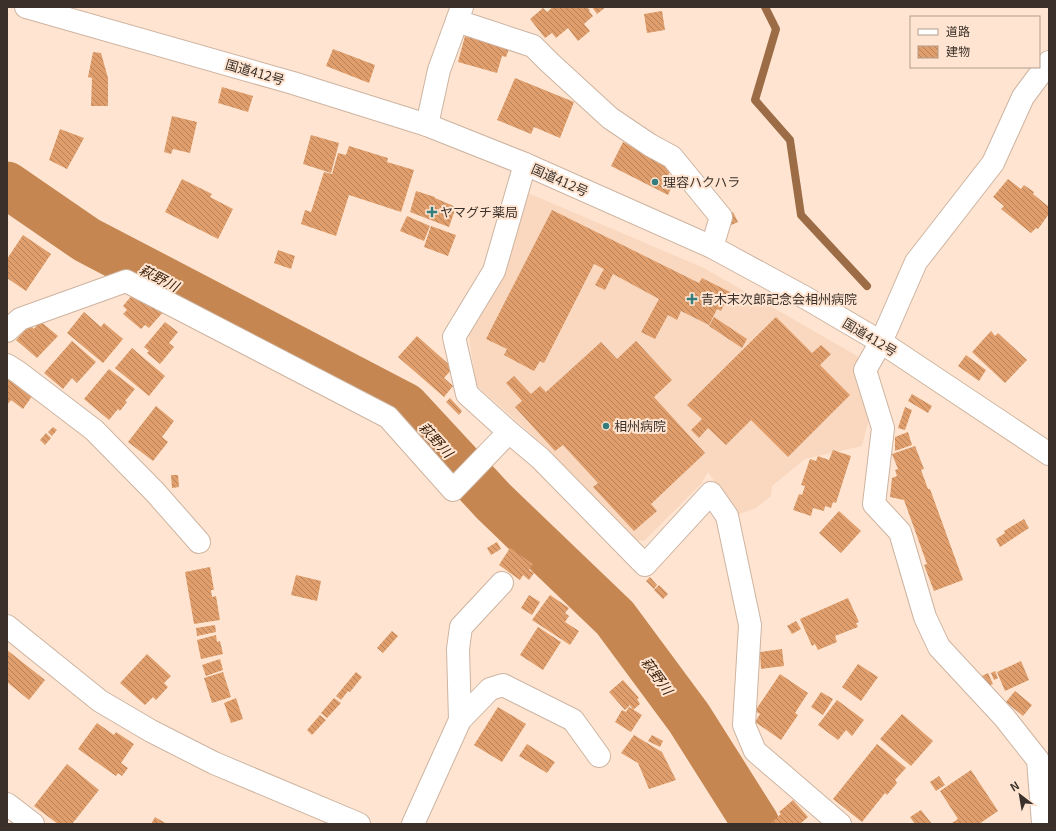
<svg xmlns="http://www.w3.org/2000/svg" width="1056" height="831" viewBox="0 0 1056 831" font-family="Georgia,'Noto Sans JP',serif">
<defs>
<pattern id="building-back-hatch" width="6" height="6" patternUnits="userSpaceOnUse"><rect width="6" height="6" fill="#df9e6b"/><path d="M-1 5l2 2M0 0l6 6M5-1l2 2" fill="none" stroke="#b68158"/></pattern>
</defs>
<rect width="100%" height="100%" fill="#ffe5d1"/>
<!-- built -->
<path fill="#f9d8bf" d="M 528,193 L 704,268 L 859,357 L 856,372 L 870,415 L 862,446 L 805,459 L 772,486 L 771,496 L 756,508 L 737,515 L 708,472 L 701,484 L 644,541 L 632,540 L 546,447 L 476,385 L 468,330 L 521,196 Z"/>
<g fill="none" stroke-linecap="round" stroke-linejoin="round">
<!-- stream -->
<path stroke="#9c6c46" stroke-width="8" d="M 765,7 L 776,29 L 755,100 L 790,140 L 801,215 L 867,286"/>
<!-- river -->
<path stroke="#c58652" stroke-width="47" d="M 7,185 L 87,240 L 405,406 L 494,502 L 615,618 L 689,718 L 756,824"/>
</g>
<!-- building -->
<g fill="url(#building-back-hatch)">
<path d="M 553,7 L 587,7 L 590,10 L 589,11 L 593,16 L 584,24 L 590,31 L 578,41 L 568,28 L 556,38 L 552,33 L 545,38 L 530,19 L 543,8 L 547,12 Z"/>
<path d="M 592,7 L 606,7 L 597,14 Z"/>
<path d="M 662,11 L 665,30 L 647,33 L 644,14 Z"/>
<path d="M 465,36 L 509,49 L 506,57 L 502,56 L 497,73 L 458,62 Z"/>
<path d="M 333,49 L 375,65 L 369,83 L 326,66 Z"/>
<path d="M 93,52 L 101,53 L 108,78 L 108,106 L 91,106 L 92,78 L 88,77 Z"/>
<path d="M 515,78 L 574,102 L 560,138 L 534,127 L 531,134 L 497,120 Z"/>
<path d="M 222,87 L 253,96 L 248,112 L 218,103 Z"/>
<path d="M 172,116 L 197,122 L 190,153 L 173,149 L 171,154 L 164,152 Z"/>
<path d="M 60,129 L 84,138 L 67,169 L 49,160 Z"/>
<path d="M 311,135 L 339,143 L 331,173 L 303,164 Z"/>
<path d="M 623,142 L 661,161 L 660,163 L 671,169 L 668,176 L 675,180 L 668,195 L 611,166 Z"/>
<path d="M 349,146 L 388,158 L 387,162 L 414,170 L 401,212 L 349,195 L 336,236 L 301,224 L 305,210 L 311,212 L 324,172 L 332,174 L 338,153 L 346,155 Z"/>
<path d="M 182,179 L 212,194 L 210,197 L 233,209 L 218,239 L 165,212 Z"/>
<path d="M 1008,179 L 1021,189 L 1024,185 L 1034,192 L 1033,194 L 1049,207 L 1049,214 L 1038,229 L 1036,228 L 1031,233 L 1001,209 L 1004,206 L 993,197 Z"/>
<path d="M 416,191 L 435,197 L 435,198 L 456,207 L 449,227 L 410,212 Z"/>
<path d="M 552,210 L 699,283 L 702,278 L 730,292 L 721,311 L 717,309 L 709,325 L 681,311 L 677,320 L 668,315 L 655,339 L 641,332 L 659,299 L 613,274 L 605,290 L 595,285 L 604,269 L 594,264 L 544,363 L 540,361 L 534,371 L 504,355 L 507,349 L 486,339 Z"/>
<path d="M 733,212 L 738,222 L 729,226 L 725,215 Z"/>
<path d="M 407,216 L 430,226 L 424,241 L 400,231 Z"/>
<path d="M 431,226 L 456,235 L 448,256 L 424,247 Z"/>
<path d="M 23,235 L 51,254 L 26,291 L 7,278 L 7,259 Z"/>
<path d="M 278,250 L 295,256 L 291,269 L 274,263 Z"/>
<path d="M 138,288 L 165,310 L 149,328 L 145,325 L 141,329 L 123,314 L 127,310 L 123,306 Z"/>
<path d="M 84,312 L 101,327 L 104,323 L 123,339 L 103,363 L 67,333 Z"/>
<path d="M 714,317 L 747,339 L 742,348 L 709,326 Z"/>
<path d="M 776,317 L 812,353 L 821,345 L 831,354 L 820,365 L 850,395 L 788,457 L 751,420 L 726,445 L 708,428 L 699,438 L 691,430 L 702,419 L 687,405 Z"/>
<path d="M 40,321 L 58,336 L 37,358 L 16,340 L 30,325 L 34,329 Z"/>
<path d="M 165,322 L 178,332 L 169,343 L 174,347 L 160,364 L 147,353 L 149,351 L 144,347 Z"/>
<path d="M 991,331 L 995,336 L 998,333 L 1027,360 L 1005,383 L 972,352 Z"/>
<path d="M 417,336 L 453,368 L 444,378 L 453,386 L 444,397 L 398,357 Z"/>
<path d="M 72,341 L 96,362 L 77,383 L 72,378 L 63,389 L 44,373 Z"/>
<path d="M 636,341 L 672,380 L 654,397 L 705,453 L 651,504 L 657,511 L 634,531 L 593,487 L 598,483 L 563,445 L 555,451 L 515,407 L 522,401 L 506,383 L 514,376 L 531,394 L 540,386 L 546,392 L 601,342 L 617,359 Z"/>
<path d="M 132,348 L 165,376 L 149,396 L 115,368 Z"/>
<path d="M 966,355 L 986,370 L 979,381 L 958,366 Z"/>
<path d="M 109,369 L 135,389 L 125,401 L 127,402 L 120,411 L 118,409 L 109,420 L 84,399 Z"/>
<path d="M 7,379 L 19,387 L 20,385 L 33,395 L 23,409 L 11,400 L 7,405 Z"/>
<path d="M 912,394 L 932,406 L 928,413 L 908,401 Z"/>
<path d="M 450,398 L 462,411 L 459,415 L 446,402 Z"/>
<path d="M 156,406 L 174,421 L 162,437 L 168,442 L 153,461 L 128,442 Z"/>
<path d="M 905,407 L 912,410 L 905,430 L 898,428 Z"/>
<path d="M 53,427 L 57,430 L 52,436 L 48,432 Z"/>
<path d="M 908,432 L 912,445 L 895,451 L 895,437 Z"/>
<path d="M 46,433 L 51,438 L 45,445 L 40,440 Z"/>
<path d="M 915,446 L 924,469 L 921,470 L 928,489 L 930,489 L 963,580 L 934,591 L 924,565 L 927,564 L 904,500 L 890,497 L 892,478 L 897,476 L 895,470 L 898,469 L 892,454 Z"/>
<path d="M 833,450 L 851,456 L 836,503 L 833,502 L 831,508 L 825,506 L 824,511 L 813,508 L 811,516 L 793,510 L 799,494 L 802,495 L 805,486 L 801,485 L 810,459 L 816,461 L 818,456 L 829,460 Z"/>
<path d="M 171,475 L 178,475 L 179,487 L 172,488 Z"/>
<path d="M 839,511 L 861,531 L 841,553 L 819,533 Z"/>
<path d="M 1024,519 L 1029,528 L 1000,547 L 996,539 L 1005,533 L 1004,531 Z"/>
<path d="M 497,542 L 501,549 L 491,555 L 487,548 Z"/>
<path d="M 510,548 L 533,564 L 529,570 L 534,573 L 529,580 L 523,575 L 520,580 L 499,565 Z"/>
<path d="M 210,567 L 214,590 L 211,590 L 212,597 L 216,596 L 220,620 L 194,624 L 185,572 Z"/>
<path d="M 296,575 L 321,581 L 317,601 L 291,595 Z"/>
<path d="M 650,577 L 657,585 L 654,589 L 646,581 Z"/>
<path d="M 659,585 L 668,594 L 663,599 L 654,590 Z"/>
<path d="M 529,595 L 540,602 L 532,615 L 521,608 Z"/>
<path d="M 550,595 L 569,608 L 565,613 L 569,616 L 565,622 L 579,631 L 570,645 L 532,620 Z"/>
<path d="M 848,598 L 859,622 L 856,623 L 858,627 L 835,636 L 837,642 L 818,650 L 815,644 L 812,646 L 800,619 Z"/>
<path d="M 796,621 L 801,629 L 792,634 L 787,626 Z"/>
<path d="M 215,625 L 216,632 L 197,636 L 196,628 Z"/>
<path d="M 538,627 L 561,642 L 543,670 L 520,655 Z"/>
<path d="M 392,631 L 398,636 L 383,653 L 377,648 Z"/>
<path d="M 216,635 L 217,642 L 220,641 L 223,654 L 201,659 L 197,640 Z"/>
<path d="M 782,649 L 784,666 L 761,669 L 760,652 Z"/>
<path d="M 7,650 L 45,680 L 29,700 L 7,682 Z"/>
<path d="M 147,654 L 171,676 L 164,683 L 168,687 L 156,700 L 153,697 L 145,705 L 120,683 Z"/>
<path d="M 220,659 L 223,670 L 206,676 L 202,665 Z"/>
<path d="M 1021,661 L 1029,680 L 1005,691 L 997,672 Z"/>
<path d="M 858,664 L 878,677 L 861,701 L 842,687 Z"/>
<path d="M 995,671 L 998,678 L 994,680 L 991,673 Z"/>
<path d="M 223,672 L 231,697 L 212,703 L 204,678 Z"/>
<path d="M 356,672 L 362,677 L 350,692 L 348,691 L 341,700 L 336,696 Z"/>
<path d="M 988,673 L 993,684 L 985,687 L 980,677 Z"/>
<path d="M 780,674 L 808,693 L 795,713 L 798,715 L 781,740 L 755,722 L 760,714 L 755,711 Z"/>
<path d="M 623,680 L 639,698 L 637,699 L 640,704 L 633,710 L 630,705 L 625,710 L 609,692 Z"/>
<path d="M 1015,691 L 1032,705 L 1023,716 L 1006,702 Z"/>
<path d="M 821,692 L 833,699 L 823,715 L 811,707 Z"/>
<path d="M 236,698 L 243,719 L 231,723 L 224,703 Z"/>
<path d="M 334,698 L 341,703 L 327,718 L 321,713 Z"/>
<path d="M 837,700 L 864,720 L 852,736 L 846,730 L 838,740 L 818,725 Z"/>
<path d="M 498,707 L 526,724 L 502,762 L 474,745 Z"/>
<path d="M 629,707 L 642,715 L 631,732 L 615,722 L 622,710 L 626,712 Z"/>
<path d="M 902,714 L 933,741 L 911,766 L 880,739 Z"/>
<path d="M 320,715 L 326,720 L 312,735 L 307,730 Z"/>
<path d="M 97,723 L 114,735 L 116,732 L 134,744 L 121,763 L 128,768 L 122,776 L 118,773 L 116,776 L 78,749 Z"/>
<path d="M 634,735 L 662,752 L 676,780 L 649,789 L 638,763 L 621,753 Z"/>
<path d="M 652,735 L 663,741 L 660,747 L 648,741 Z"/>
<path d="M 527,744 L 555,762 L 547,773 L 519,756 Z"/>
<path d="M 877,744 L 906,768 L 895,780 L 897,783 L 887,795 L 885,793 L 862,822 L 833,799 Z"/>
<path d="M 67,764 L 99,790 L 72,824 L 58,824 L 34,806 Z"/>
<path d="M 971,770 L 998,811 L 979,824 L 953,824 L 952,823 L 958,819 L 940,791 Z"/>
<path d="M 939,776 L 945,785 L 936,791 L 930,782 Z"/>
<path d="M 793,800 L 808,817 L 800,824 L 772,824 L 771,823 L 781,814 L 779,812 Z"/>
<path d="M 921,810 L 932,824 L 915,824 L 910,817 Z"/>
<path d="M 155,817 L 167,824 L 151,824 Z"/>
</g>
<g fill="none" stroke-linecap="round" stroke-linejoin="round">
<defs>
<g id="minor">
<path d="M 457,21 L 533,46 L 549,62 L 610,118 L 650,145 L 672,157 L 721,217 L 712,247"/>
<path d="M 427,125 L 439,70 L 462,7"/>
<path d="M 525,164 L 494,271 L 454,337 L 467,394 L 509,432 L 540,458 L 645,565 L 711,493 L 727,516 L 750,625 L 744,725 L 755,751 L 840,824"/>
<path d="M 7,331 L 20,319 L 126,281 L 388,417 L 453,490 L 509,432"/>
<path d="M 7,365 L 18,372 L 94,430 L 155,492 L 199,542"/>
<path d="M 7,626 L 100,701 L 151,731 L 214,763 L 359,824"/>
<path d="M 460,720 L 458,649 L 461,627 L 502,583"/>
<path d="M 7,804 L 33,824"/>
<path d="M 1043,823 L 1038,760 L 1004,717 L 939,647 L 925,617 L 900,532 L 874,504 L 883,428 L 865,370 L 881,342 L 916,262 L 993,163 L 1023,97 L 1049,62"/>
<path d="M 413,824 L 460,720 L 490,689 L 503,685 L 573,720 L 599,756"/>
</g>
<path id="highway" d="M 26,7 L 293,83 L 427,125 L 525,164 L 712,247 L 806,298 L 881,342 L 1049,454"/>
</defs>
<!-- minor casing -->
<use href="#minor" stroke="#cdb4a1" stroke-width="24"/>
<!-- highway casing -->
<use href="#highway" stroke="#cdb4a1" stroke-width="24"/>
<!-- minor -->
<use href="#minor" stroke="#fff" stroke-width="22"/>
<!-- highway -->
<use href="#highway" stroke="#fff" stroke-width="22"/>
</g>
<!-- markers -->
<g fill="#347d7c" stroke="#ffe5d1" stroke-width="1.5">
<circle cx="655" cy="182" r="4"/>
<path d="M430 206h4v4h4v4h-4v4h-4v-4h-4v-4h4z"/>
<path d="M690 293h4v4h4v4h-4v4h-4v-4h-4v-4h4z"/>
<circle cx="606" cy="426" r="4"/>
</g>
<g text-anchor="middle" stroke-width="4" stroke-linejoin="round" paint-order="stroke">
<!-- street labels -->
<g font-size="13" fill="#3b312a" stroke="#ffe5d1">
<text transform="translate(255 72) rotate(16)" y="5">国道412号</text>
<text transform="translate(560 180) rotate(24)" y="5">国道412号</text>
<text transform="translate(870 337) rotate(31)" y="5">国道412号</text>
</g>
<!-- poi labels -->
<g font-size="13" fill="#3b312a" stroke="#ffe5d1" text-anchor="start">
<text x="663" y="187">理容ハクハラ</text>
<text x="440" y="217">ヤマグチ薬局</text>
<text x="701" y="304">青木末次郎記念会相州病院</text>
<text x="614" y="431">相州病院</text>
</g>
<!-- water labels -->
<g font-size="14" font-style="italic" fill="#3d230c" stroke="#ffe5d1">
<text transform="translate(159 278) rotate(27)" y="5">萩野川</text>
<text transform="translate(436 440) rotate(47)" y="5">萩野川</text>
<text transform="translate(657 676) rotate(54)" y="5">萩野川</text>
</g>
</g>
<!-- border -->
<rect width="1056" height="831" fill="none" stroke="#3b312a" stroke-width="16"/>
<!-- legend -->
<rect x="910" y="16" width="130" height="52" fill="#ffe5d1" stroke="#b19d8e"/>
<rect x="918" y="29" width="20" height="6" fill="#ffffff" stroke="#b19d8e"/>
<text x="946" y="36" font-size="12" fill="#3b312a">道路</text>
<rect x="918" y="46" width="20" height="12" fill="url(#building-back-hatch)" stroke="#b19d8e"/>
<text x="946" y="56" font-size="12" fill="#3b312a">建物</text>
<!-- north arrow -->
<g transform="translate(1020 795) rotate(329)" stroke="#ffe5d1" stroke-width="3" paint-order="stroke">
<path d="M0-3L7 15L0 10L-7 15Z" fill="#3b312a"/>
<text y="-6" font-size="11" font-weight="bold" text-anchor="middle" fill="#3b312a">N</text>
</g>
</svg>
